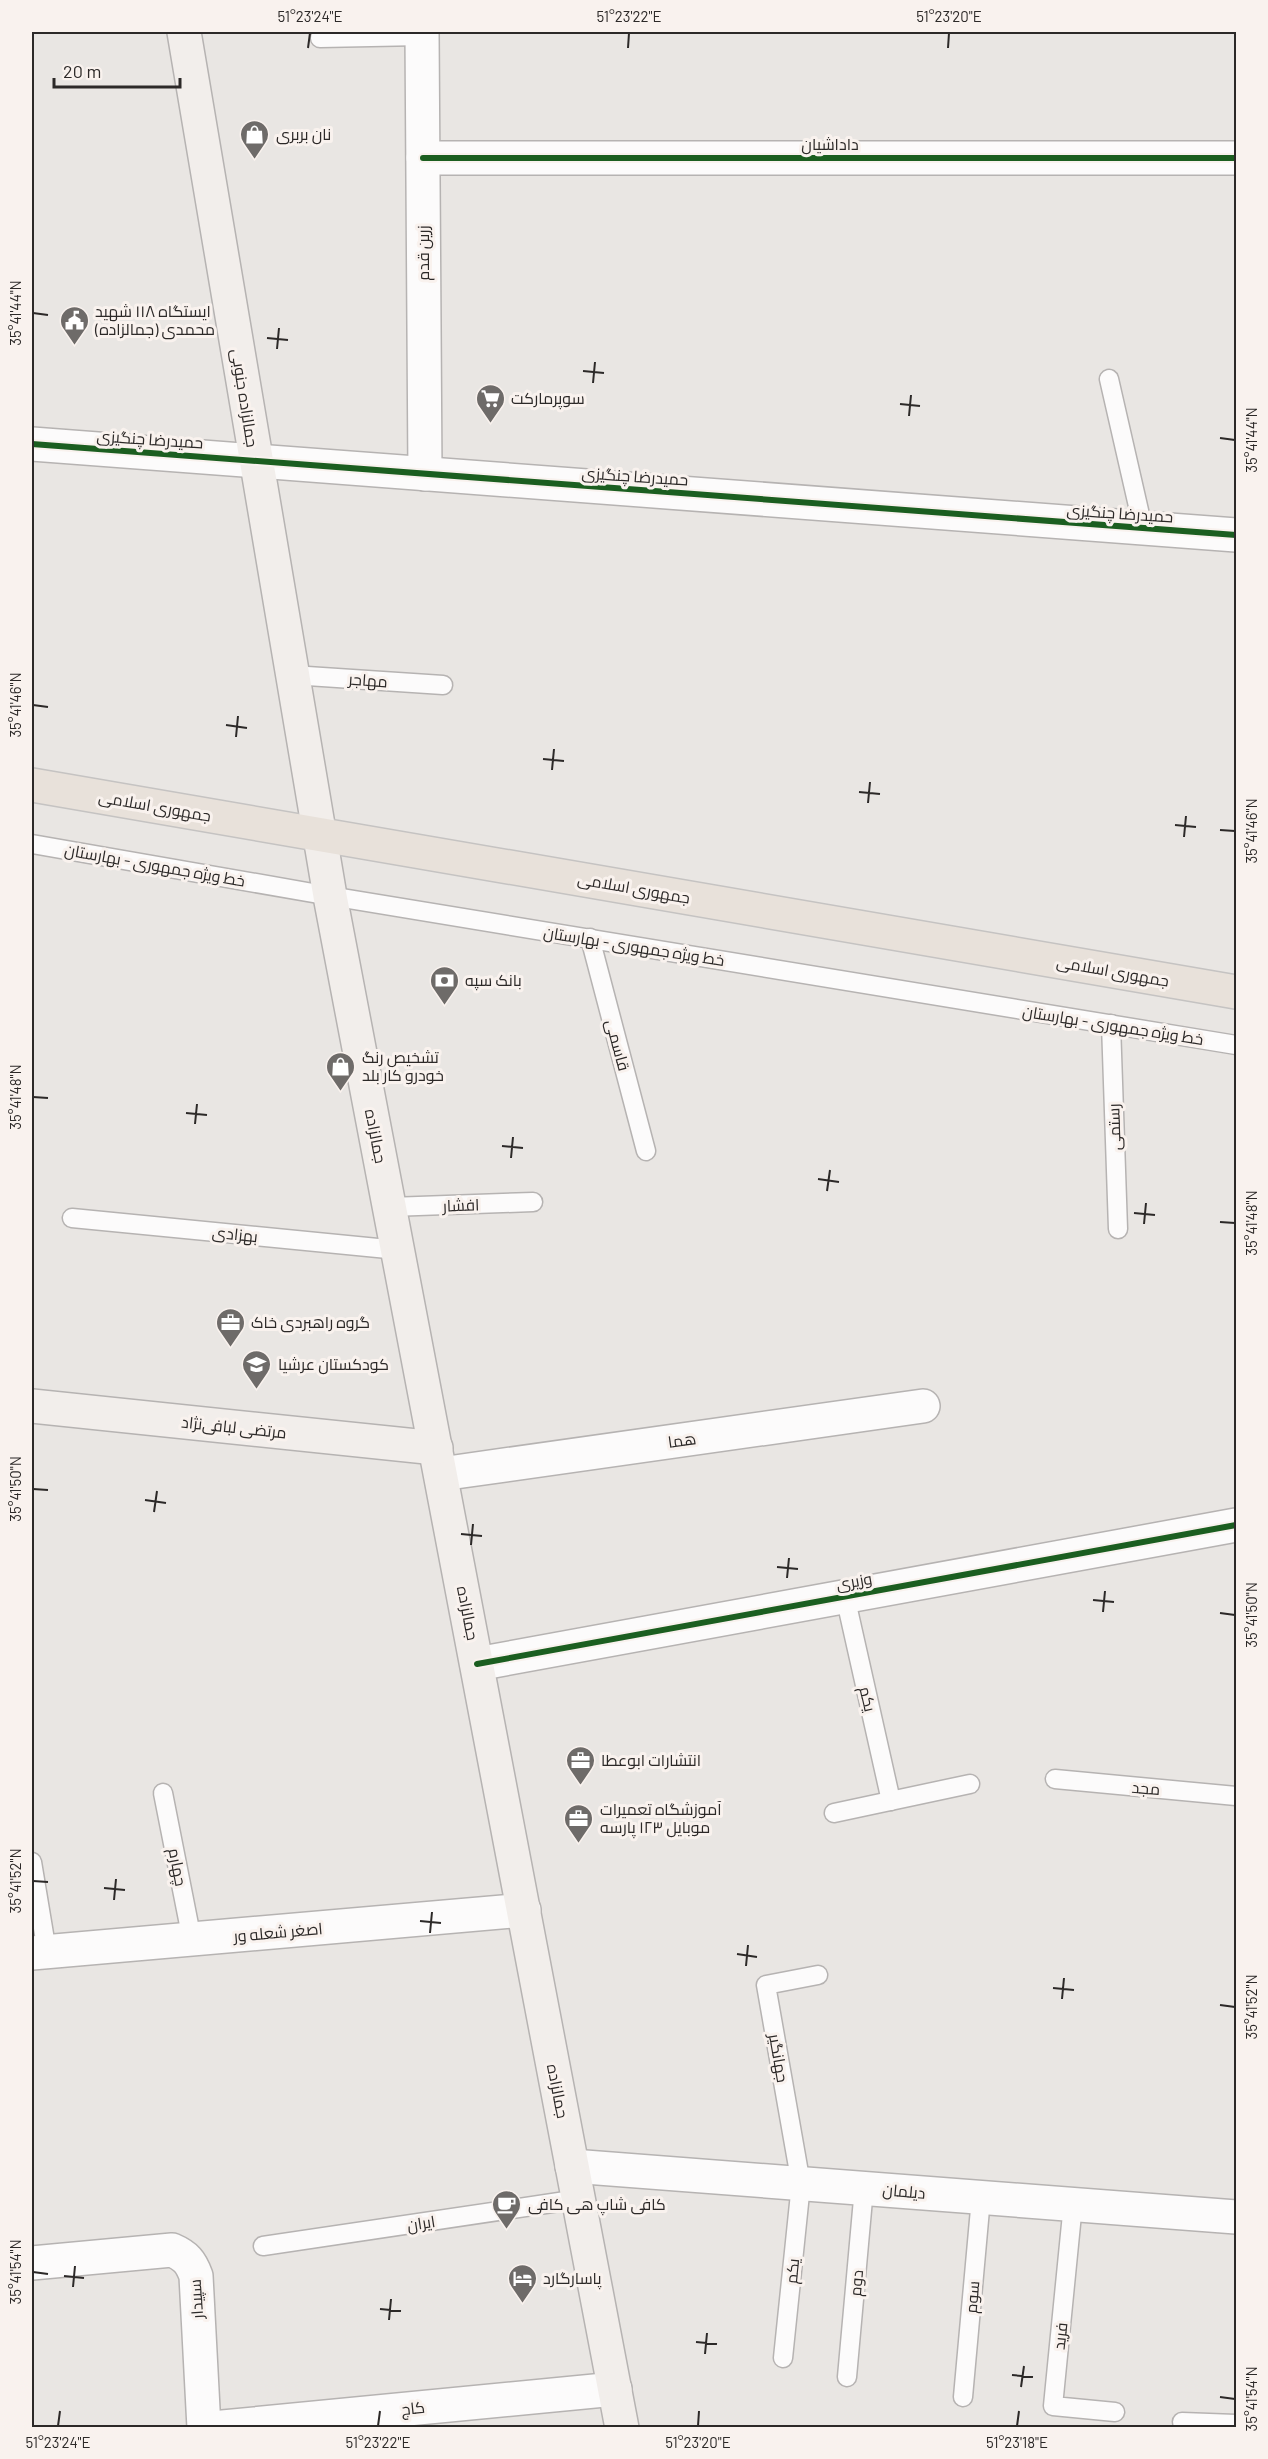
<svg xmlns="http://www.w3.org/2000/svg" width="1268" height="2459" viewBox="0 0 1268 2459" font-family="Barlow,Cairo,sans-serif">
<rect width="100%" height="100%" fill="#e9e6e3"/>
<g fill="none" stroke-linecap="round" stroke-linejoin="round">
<defs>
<g id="service">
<path d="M 320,38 L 422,36"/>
<path d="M 1109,379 L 1143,528"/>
<path d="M 292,675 L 443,685"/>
<path d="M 32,844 L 330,896 L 1236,1045"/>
<path d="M 590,938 L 646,1151"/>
<path d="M 1111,1024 L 1118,1229"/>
<path d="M 390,1207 L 533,1202"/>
<path d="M 72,1218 L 398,1250"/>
<path d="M 845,1596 L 891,1801"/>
<path d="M 1055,1779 L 1236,1796"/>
<path d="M 163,1793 L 192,1940"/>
<path d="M 834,1813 L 970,1784"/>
<path d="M 32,1862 L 47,1952"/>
<path d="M 1073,2204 L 1053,2406 L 1115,2412"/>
<path d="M 263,2246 L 579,2199"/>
<path d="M 783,2358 L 801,2184 L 766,1985 L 818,1975"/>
<path d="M 847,2377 L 864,2188"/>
<path d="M 963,2397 L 981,2198"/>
<path d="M 1182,2422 L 1236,2424"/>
</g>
<g id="minor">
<path d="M 422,32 L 425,474"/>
<path d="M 423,158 L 1236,158"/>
<path d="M 441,1474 L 923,1406"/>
<path d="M 477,1664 L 1236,1525"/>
<path d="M 32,1953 L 524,1910"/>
<path d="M 32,2263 L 172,2250 C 186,2256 191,2262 196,2276 L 204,2428"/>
<path d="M 212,2428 L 615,2389"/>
</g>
<g id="tertiary">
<path d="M 32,444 L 1236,535"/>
<path d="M 572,2166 L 1236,2217"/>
</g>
<g id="secondary">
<path d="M 184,32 L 330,896 L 622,2428"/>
<path d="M 32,1406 L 436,1448"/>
</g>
<path id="primary" d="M 32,785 L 1236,992"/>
</defs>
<!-- service casing -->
<use href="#service" stroke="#b6b3b2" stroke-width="21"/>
<!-- minor casing -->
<use href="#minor" stroke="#b6b3b2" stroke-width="36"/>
<!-- tertiary casing -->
<use href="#tertiary" stroke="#b6b3b2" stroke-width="36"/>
<!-- secondary casing -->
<use href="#secondary" stroke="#b6b3b2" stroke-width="36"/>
<!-- primary casing -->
<use href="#primary" stroke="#c5c3c2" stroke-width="36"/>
<!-- service -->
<use href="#service" stroke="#fcfbfb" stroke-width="18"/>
<!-- minor -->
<use href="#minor" stroke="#fcfbfb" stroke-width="33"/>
<!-- tertiary -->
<use href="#tertiary" stroke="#fcfbfb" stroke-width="33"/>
<!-- secondary -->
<use href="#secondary" stroke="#f2eeeb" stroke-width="33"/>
<!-- primary -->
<use href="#primary" stroke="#e8e1da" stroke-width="33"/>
<defs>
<g id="cycleway">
<path d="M 423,158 L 1236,158"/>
<path d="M 32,444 L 1236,535"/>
<path d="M 477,1664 L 1236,1525"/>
</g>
</defs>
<!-- cycleway casing -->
<use href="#cycleway" stroke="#f9f2ee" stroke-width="10"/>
<!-- cycleway -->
<use href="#cycleway" stroke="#1b5e20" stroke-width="6"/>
</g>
<!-- ticks -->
<path fill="none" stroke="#2c2928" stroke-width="2" d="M 308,48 L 310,33M 628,48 L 629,33M 948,48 L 949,33M 33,313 L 48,315M 267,338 L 288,340M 277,349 L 279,328M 583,371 L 604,373M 593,383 L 595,362M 900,404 L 920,406M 909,416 L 911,395M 1220,438 L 1235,440M 33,705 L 48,707M 226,725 L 247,728M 236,737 L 238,716M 543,759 L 564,761M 552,770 L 554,749M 859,792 L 880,794M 868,803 L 870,782M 1175,825 L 1196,827M 1220,830 L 1235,831M 1184,837 L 1186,816M 33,1097 L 48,1098M 186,1113 L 207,1115M 195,1124 L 197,1104M 502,1146 L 523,1148M 511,1158 L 513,1137M 818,1179 L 839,1182M 827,1191 L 830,1170M 1134,1213 L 1155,1215M 1220,1222 L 1235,1223M 1144,1224 L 1146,1203M 33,1489 L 48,1490M 145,1500 L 166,1503M 154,1512 L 157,1491M 461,1534 L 482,1536M 471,1545 L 473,1524M 777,1567 L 798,1569M 787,1578 L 789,1558M 1093,1600 L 1114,1602M 1103,1612 L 1105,1591M 1220,1613 L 1235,1615M 33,1881 L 48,1882M 104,1888 L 125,1890M 114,1900 L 116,1879M 420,1921 L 441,1923M 430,1933 L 432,1912M 737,1954 L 757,1957M 746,1966 L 748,1945M 1053,1988 L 1074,1990M 1062,1999 L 1064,1978M 1220,2005 L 1235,2007M 33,2272 L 48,2274M 64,2276 L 84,2278M 73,2287 L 75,2266M 380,2309 L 401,2311M 389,2320 L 391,2299M 696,2342 L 717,2344M 705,2354 L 707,2333M 1012,2375 L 1033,2377M 1021,2387 L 1024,2366M 1220,2397 L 1235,2399M 58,2426 L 60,2411M 378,2426 L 380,2411M 698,2426 L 699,2411M 1017,2426 L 1019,2411"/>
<!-- icons -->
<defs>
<symbol id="shop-pin" viewBox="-11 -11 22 30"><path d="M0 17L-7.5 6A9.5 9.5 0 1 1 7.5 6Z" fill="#6e6b69" stroke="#f9f2ee"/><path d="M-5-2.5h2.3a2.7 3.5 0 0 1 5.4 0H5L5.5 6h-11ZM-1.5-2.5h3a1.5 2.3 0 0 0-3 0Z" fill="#fff"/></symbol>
<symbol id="civic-pin" viewBox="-11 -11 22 30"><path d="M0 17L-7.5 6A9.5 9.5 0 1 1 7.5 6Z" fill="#6e6b69" stroke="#f9f2ee"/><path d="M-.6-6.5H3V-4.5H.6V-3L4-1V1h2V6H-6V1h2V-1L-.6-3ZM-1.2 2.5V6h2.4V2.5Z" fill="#fff"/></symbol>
<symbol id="supermarket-pin" viewBox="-11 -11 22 30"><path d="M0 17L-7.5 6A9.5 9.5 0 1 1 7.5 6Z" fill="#6e6b69" stroke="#f9f2ee"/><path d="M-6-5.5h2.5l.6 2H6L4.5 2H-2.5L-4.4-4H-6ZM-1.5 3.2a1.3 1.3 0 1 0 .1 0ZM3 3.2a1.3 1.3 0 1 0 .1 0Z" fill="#fff"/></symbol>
<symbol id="bank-pin" viewBox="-11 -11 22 30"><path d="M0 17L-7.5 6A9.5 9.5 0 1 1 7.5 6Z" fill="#6e6b69" stroke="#f9f2ee"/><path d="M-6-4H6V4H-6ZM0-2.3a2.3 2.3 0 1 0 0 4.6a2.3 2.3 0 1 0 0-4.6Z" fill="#fff"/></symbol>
<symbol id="office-pin" viewBox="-11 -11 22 30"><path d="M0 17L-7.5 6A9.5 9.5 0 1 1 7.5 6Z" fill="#6e6b69" stroke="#f9f2ee"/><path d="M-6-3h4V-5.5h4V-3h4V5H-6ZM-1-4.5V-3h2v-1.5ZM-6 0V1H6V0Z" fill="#fff"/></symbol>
<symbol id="school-pin" viewBox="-11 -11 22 30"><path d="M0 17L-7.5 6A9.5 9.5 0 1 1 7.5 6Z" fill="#6e6b69" stroke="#f9f2ee"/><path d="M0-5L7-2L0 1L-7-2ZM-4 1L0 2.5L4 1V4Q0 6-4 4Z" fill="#fff"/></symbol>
<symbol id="cafe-pin" viewBox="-11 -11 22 30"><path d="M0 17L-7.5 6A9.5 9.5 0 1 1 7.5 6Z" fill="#6e6b69" stroke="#f9f2ee"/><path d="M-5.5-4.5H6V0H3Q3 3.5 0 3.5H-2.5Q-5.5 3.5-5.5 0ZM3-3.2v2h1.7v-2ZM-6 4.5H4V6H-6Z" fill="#fff"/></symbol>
<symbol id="hotel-pin" viewBox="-11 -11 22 30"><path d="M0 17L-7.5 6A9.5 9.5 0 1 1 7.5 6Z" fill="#6e6b69" stroke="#f9f2ee"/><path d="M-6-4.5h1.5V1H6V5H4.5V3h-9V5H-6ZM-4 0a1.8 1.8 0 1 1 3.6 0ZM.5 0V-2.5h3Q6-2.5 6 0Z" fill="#fff"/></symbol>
</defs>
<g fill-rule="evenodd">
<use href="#shop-pin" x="238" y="118" width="33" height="45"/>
<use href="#civic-pin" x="58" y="304" width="33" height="45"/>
<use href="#supermarket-pin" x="474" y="382" width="33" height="45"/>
<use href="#bank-pin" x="428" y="964" width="33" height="45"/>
<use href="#shop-pin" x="324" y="1050" width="33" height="45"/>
<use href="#office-pin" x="214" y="1306" width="33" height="45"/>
<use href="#school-pin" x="240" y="1348" width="33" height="45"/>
<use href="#office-pin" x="564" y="1744" width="33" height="45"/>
<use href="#office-pin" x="562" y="1802" width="33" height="45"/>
<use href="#cafe-pin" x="490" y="2188" width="33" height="45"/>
<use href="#hotel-pin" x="506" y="2262" width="33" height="45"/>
</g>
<g text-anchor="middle" stroke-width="6" stroke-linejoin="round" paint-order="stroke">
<!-- poi labels -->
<g font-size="16" fill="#2c2928" stroke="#f9f2ee" text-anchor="start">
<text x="276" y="140">نان بربری</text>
<text x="95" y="317">ایستگاه ۱۱۸ شهید<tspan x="95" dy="18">محمدی (جمالزاده)</tspan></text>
<text x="511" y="404">سوپرمارکت</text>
<text x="465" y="986">بانک سپه</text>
<text x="362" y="1063">تشخیص رنگ<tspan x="362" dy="18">خودرو کار بلد</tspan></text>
<text x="251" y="1328">گروه راهبردی خاک</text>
<text x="278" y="1370">کودکستان عرشیا</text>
<text x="601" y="1766">انتشارات ابوعطا</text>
<text x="600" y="1815">آموزشگاه تعمیرات<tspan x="600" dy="18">موبایل ۱۲۳ پارسه</tspan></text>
<text x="528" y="2210">کافی شاپ هی کافی</text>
<text x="543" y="2284">پاسارگارد</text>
</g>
<!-- street labels -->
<g font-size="16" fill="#2c2928" stroke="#f9f2ee">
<text x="830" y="150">داداشیان</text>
<text transform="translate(423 253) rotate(-90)" y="6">زرین قدم</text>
<text transform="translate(245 398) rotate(81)" y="6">جمالزاده جنوبی</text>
<text transform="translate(150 439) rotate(4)" y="6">حمیدرضا چنگیزی</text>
<text transform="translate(635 476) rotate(4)" y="6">حمیدرضا چنگیزی</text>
<text transform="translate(1120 513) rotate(4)" y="6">حمیدرضا چنگیزی</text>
<text transform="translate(368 680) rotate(4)" y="6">مهاجر</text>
<text transform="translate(155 806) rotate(10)" y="6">جمهوری اسلامی</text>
<text transform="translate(155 865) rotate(10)" y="6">خط ویژه جمهوری - بهارستان</text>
<text transform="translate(634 888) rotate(10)" y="6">جمهوری اسلامی</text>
<text transform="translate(634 946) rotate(9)" y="6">خط ویژه جمهوری - بهارستان</text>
<text transform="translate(1113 971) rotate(10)" y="6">جمهوری اسلامی</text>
<text transform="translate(1113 1025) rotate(9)" y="6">خط ویژه جمهوری - بهارستان</text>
<text transform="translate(618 1045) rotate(75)" y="6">قاسمی</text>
<text transform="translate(1114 1127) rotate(-92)" y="6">رستمی</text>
<text transform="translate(376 1136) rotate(79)" y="6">جمالزاده</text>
<text transform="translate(461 1205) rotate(-2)" y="6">افشار</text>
<text transform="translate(235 1234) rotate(6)" y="6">بهزادی</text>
<text transform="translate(234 1427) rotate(6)" y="6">مرتضی لبافی‌نژاد</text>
<text transform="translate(682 1440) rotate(-8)" y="6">هما</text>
<text transform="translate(854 1581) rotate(-10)" y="6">وزیری</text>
<text transform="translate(468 1613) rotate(79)" y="6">جمالزاده</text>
<text transform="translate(868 1699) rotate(77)" y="6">یکم</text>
<text transform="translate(1146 1788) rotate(5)" y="6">مجد</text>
<text transform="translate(178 1867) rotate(79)" y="6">چهارم</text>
<text transform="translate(278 1932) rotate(-5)" y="6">اصغر شعله ور</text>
<text transform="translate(779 2058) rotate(80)" y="6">جهانگیر</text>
<text transform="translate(558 2091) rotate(79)" y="6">جمالزاده</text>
<text transform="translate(904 2191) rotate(5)" y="6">دیلمان</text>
<text transform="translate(421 2223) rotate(-9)" y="6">ایران</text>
<text transform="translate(792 2271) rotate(-84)" y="6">یکم</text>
<text transform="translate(856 2283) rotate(-85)" y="6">دوم</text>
<text transform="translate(972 2297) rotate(-85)" y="6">سوم</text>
<text transform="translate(196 2299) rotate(-94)" y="6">سپیدار</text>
<text transform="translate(1060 2336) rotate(-84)" y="6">فرید</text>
<text transform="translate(413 2408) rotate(-6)" y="6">کاج</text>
</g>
</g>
<!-- border -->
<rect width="1268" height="2459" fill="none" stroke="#f9f2ee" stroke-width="66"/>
<!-- scale -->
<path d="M54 78v9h126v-9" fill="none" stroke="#2c2928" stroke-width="3"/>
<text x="63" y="78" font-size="18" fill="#2c2928" stroke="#f9f2ee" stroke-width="4.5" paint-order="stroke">20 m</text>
<rect x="33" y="33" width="1202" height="2393" fill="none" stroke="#2c2928" stroke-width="2"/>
<g font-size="15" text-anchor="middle" fill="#2c2928">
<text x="310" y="22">51°23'24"E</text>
<text x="629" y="22">51°23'22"E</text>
<text x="949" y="22">51°23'20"E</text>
<text transform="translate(16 313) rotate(-90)" y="5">35°41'44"N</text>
<text transform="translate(1252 440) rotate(-90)" y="5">35°41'44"N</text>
<text transform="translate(16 705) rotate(-90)" y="5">35°41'46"N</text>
<text transform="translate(1252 831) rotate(-90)" y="5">35°41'46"N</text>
<text transform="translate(16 1097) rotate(-90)" y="5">35°41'48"N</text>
<text transform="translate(1252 1223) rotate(-90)" y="5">35°41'48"N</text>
<text transform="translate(16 1489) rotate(-90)" y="5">35°41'50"N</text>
<text transform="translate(1252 1615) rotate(-90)" y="5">35°41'50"N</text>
<text transform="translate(16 1881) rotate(-90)" y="5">35°41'52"N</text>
<text transform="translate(1252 2007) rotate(-90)" y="5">35°41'52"N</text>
<text transform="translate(16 2272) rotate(-90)" y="5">35°41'54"N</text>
<text transform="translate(1252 2399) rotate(-90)" y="5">35°41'54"N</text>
<text x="58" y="2448">51°23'24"E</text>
<text x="378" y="2448">51°23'22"E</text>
<text x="698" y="2448">51°23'20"E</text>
<text x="1017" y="2448">51°23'18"E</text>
</g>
</svg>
